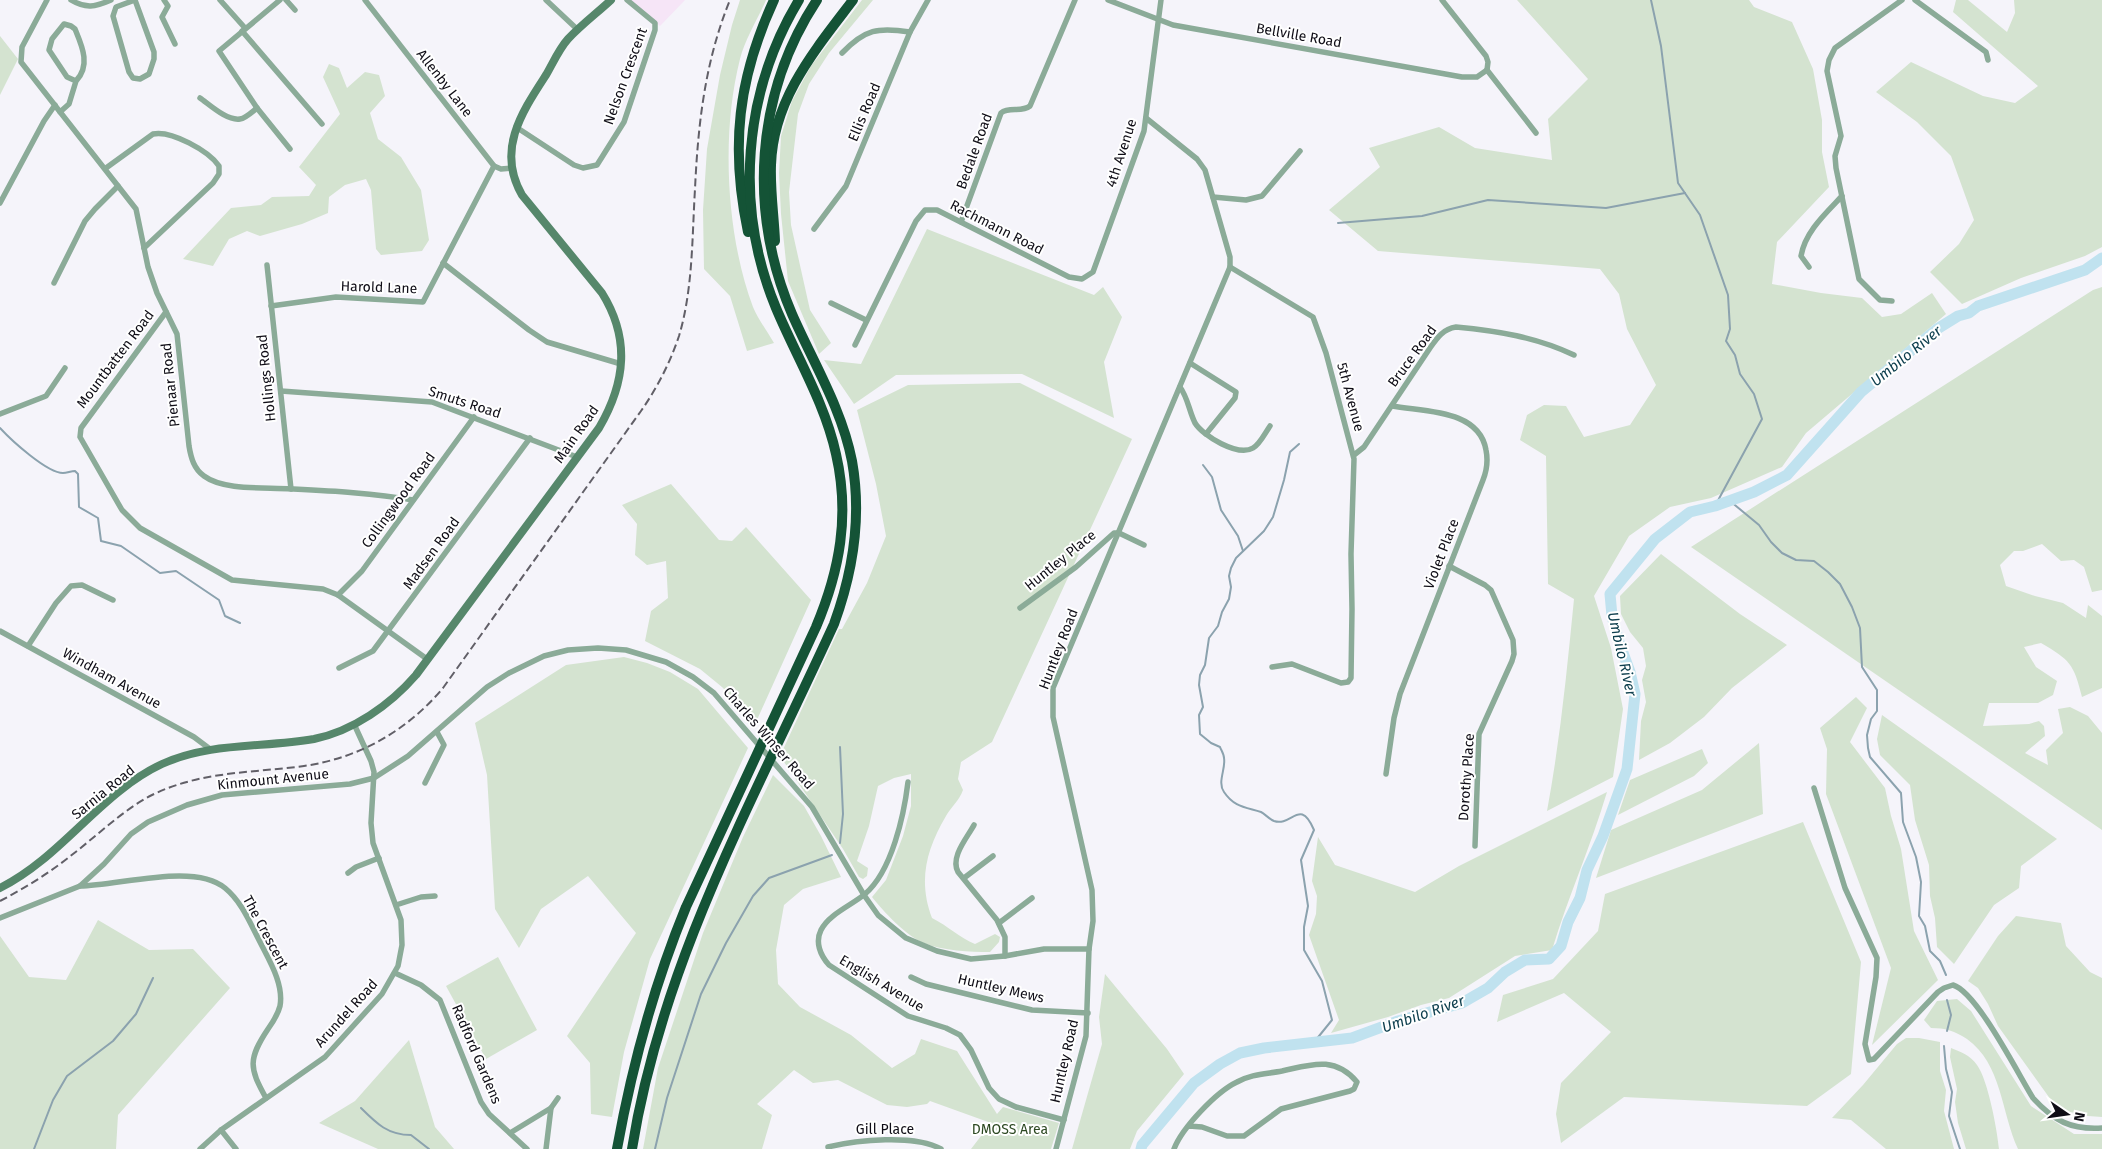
<svg xmlns="http://www.w3.org/2000/svg" width="2102" height="1149" viewBox="0 0 2102 1149" font-family="'Fira Sans',sans-serif">
<rect width="100%" height="100%" fill="#f5f4fa"/>
<!-- commercial -->
<path fill="#f6e5f7" d="M 630,0 L 685,0 L 660,26 Z"/>
<!-- green -->
<g fill="#d4e3d0">
<path d="M 740,0 L 766,0 C 758,19 745,39 740,59 C 721,133 726,235 753,307 C 758,319 767,331 774,343 L 747,351 L 730,296 L 704,269 L 703,210 L 707,149 L 720,75 L 732,25 Z"/>
<path d="M 862,0 L 873,0 L 829,53 L 809,84 L 798,114 L 789,192 L 791,225 L 810,310 L 831,343 L 819,354 L 788,281 L 781,214 L 779,173 L 781,136 L 792,101 L 811,66 Z"/>
<path d="M 1517,0 L 1749,0 L 1754,7 L 1792,22 L 1813,69 L 1822,120 L 1822,152 L 1829,187 L 1777,242 L 1772,284 L 1821,293 L 1862,298 L 1882,317 L 1901,314 L 1932,293 L 1946,314 L 1806,433 L 1782,467 L 1711,498 L 1670,507 L 1629,536 L 1594,596 L 1611,648 L 1623,709 L 1613,777 L 1547,811 C 1560,741 1567,670 1574,599 L 1548,584 L 1546,456 L 1520,440 L 1527,415 L 1544,405 L 1566,406 L 1584,437 L 1630,425 L 1656,385 L 1627,329 L 1619,294 L 1600,269 L 1378,251 L 1329,210 L 1380,167 L 1369,148 L 1439,127 L 1475,148 L 1552,160 L 1548,119 L 1588,79 Z"/>
<path d="M 1956,0 L 1968,0 L 2007,32 L 2015,13 L 2014,0 L 2102,0 L 2102,247 L 2085,256 L 2021,278 L 1962,304 L 1930,272 L 1959,244 L 1974,220 L 1951,156 L 1917,122 L 1876,92 L 1911,62 L 1983,96 L 2015,103 L 2038,86 L 1953,12 Z"/>
<path d="M 0,36 L 18,59 L 0,95 Z"/>
<path d="M 329,64 L 339,68 L 347,88 L 365,72 L 379,75 L 385,96 L 370,113 L 378,139 L 401,157 L 421,190 L 429,240 L 422,251 L 381,255 L 376,249 L 371,190 L 366,179 L 345,185 L 329,197 L 328,213 L 302,224 L 260,236 L 247,231 L 229,239 L 213,266 L 183,259 L 231,208 L 261,205 L 272,197 L 309,196 L 316,185 L 299,167 L 340,114 L 323,77 Z"/>
<path d="M 927,229 L 1094,295 L 1103,287 L 1122,317 L 1104,362 L 1114,418 L 1022,374 L 896,375 L 854,404 L 824,360 L 861,364 Z"/>
<path d="M 2102,287 L 2102,590 L 2092,592 L 2084,567 L 2074,560 L 2061,561 L 2042,544 L 2023,551 L 2014,551 L 2000,565 L 2006,586 L 2035,596 L 2063,603 L 2086,618 L 2088,605 L 2102,616 L 2102,688 L 2082,697 C 2074,664 2070,660 2041,643 L 2024,647 L 2036,667 L 2057,681 L 2053,695 L 2038,703 L 1989,703 L 1983,726 L 2029,724 L 2039,721 L 2044,726 L 2045,736 L 2025,753 L 2048,765 L 2046,750 L 2063,733 L 2058,709 L 2070,707 L 2088,716 L 2102,733 L 2102,830 L 1691,547 L 2093,290 Z"/>
<path d="M 1020,383 L 1132,439 L 992,742 L 961,762 L 958,779 L 963,790 C 959,801 951,807 946,816 C 926,850 918,881 932,918 C 948,926 960,938 975,944 L 995,934 L 1000,937 L 999,942 L 990,952 C 970,952 943,951 924,943 C 906,936 884,912 872,897 L 886,880 L 903,836 L 911,806 L 911,774 L 894,778 L 878,786 L 869,826 L 857,861 L 868,868 L 867,876 L 863,879 L 859,877 L 843,849 L 780,756 L 839,629 L 842,629 L 867,583 L 886,536 L 876,484 L 857,410 L 908,385 Z"/>
<path d="M 671,484 L 719,540 L 732,541 L 746,527 L 811,600 L 756,722 L 722,687 L 700,669 L 645,641 L 651,611 L 668,598 L 666,561 L 647,565 L 635,555 L 637,524 L 622,505 Z"/>
<path d="M 1661,554 L 1740,614 L 1787,645 L 1732,688 L 1704,717 L 1670,743 L 1639,760 L 1641,721 L 1646,702 L 1642,680 L 1646,666 L 1643,648 L 1630,632 L 1621,614 L 1620,596 Z"/>
<path d="M 624,657 L 647,663 L 670,672 L 698,689 L 748,748 L 650,959 L 624,1052 L 612,1117 L 591,1114 L 590,1063 L 567,1036 L 636,933 L 588,876 L 541,909 L 519,948 L 495,909 L 487,775 L 475,723 L 566,665 Z"/>
<path d="M 1856,697 L 1867,708 L 1850,742 L 1885,788 L 1891,816 L 1901,849 L 1914,931 L 1938,980 L 1872,1045 L 1891,968 L 1826,794 L 1827,749 L 1820,728 Z"/>
<path d="M 1882,715 L 2057,839 L 2021,866 L 2019,888 L 1994,905 L 1954,964 L 1937,947 L 1935,918 L 1930,896 L 1929,865 L 1915,820 L 1910,785 L 1880,755 L 1877,739 Z"/>
<path d="M 1759,743 L 1763,814 L 1596,878 L 1611,830 L 1702,790 Z"/>
<path d="M 1702,749 L 1708,763 L 1694,776 L 1618,815 L 1630,780 Z"/>
<path d="M 773,775 L 804,806 L 821,836 L 841,877 L 803,889 L 784,905 L 776,950 L 778,984 L 800,1007 L 851,1035 L 892,1068 L 915,1054 L 921,1039 L 957,1051 L 997,1114 L 1003,1107 L 1059,1123 L 1051,1149 L 971,1149 L 991,1123 L 930,1101 L 927,1104 L 907,1107 L 887,1105 L 838,1080 L 813,1083 L 794,1070 L 757,1104 L 772,1115 L 762,1149 L 643,1149 L 658,1068 L 703,933 L 743,837 Z"/>
<path d="M 1607,792 C 1591,846 1568,897 1552,950 L 1515,956 L 1449,998 L 1421,1005 L 1388,1017 L 1331,1033 L 1339,1020 L 1309,935 L 1316,914 L 1317,896 L 1312,881 L 1318,837 L 1335,865 L 1415,892 L 1459,866 Z"/>
<path d="M 1803,822 L 1861,962 L 1851,1074 L 1807,1106 L 1624,1097 L 1561,1143 L 1556,1114 L 1561,1083 L 1611,1032 L 1564,993 L 1497,1022 L 1503,995 L 1553,979 L 1598,931 L 1605,894 Z"/>
<path d="M 2016,916 L 2061,923 L 2066,946 L 2090,972 L 2102,978 L 2102,1117 L 2088,1116 L 2066,1111 L 2051,1100 L 1998,1026 L 1988,1004 L 1978,988 L 1968,981 L 1998,936 Z"/>
<path d="M 98,920 L 149,950 L 193,949 L 230,988 L 118,1115 L 116,1149 L 0,1149 L 0,936 L 29,977 L 66,980 Z"/>
<path d="M 498,957 L 537,1030 L 486,1059 L 446,986 Z"/>
<path d="M 1105,974 L 1167,1049 L 1184,1074 L 1137,1131 L 1130,1149 L 1072,1149 L 1102,1044 L 1099,1017 Z"/>
<path d="M 1957,999 L 1971,1011 L 2031,1106 L 2074,1134 L 2102,1134 L 2102,1149 L 2018,1149 C 2001,1112 2002,1064 1967,1039 C 1955,1031 1945,1028 1931,1028 L 1924,1020 L 1937,1001 Z"/>
<path d="M 1906,1038 L 1919,1038 L 1940,1042 L 1940,1071 L 1946,1090 L 1944,1111 L 1954,1149 L 1886,1149 L 1851,1120 L 1832,1118 L 1863,1085 L 1897,1044 Z"/>
<path d="M 409,1040 L 435,1127 L 454,1149 L 378,1149 L 319,1123 L 355,1101 Z"/>
<path d="M 1951,1048 C 1961,1052 1970,1055 1977,1065 C 1988,1080 1997,1129 1999,1149 L 1966,1149 L 1958,1123 L 1955,1102 L 1957,1089 L 1950,1057 Z"/>
</g>
<g fill="none" stroke-linecap="round" stroke-linejoin="round">
<!-- stream -->
<g stroke="#8ba2ae" stroke-width="2">
<path d="M 1651,0 L 1661,46 L 1678,183 L 1700,215 L 1728,295 L 1730,329 L 1726,341 L 1735,355 L 1740,374 L 1754,394 L 1762,419 L 1715,506"/>
<path d="M 1338,223 L 1422,216 L 1488,200 L 1606,208 L 1685,193"/>
<path d="M 0,428 C 11,440 47,473 63,473 C 67,473 71,471 75,471 L 78,474 L 79,507 L 98,518 L 101,541 L 121,546 L 160,573 L 176,571 L 219,600 L 225,616 L 240,623"/>
<path d="M 1299,444 L 1290,452 L 1284,480 L 1273,517 L 1264,531 L 1236,558 L 1231,568 L 1229,576 L 1231,587 L 1229,599 L 1222,612 L 1218,626 L 1209,638 L 1205,665 L 1200,675 L 1199,685 L 1203,707 L 1199,715 L 1200,734 L 1211,743 L 1220,747 C 1221,750 1224,754 1224,758 C 1226,769 1217,782 1224,792 C 1234,807 1245,807 1261,812 C 1265,814 1269,819 1274,821 C 1292,827 1300,797 1314,830 L 1301,860 L 1308,906 L 1304,927 L 1304,950 L 1322,981 L 1332,1020 L 1315,1041"/>
<path d="M 1203,465 L 1212,477 L 1221,510 L 1238,536 L 1243,551"/>
<path d="M 1730,501 L 1759,525 L 1771,542 L 1782,553 L 1796,560 L 1814,561 L 1828,572 L 1840,584 L 1852,607 L 1860,628 L 1862,667 L 1877,690 L 1877,711 L 1871,719 L 1867,735 L 1868,748 L 1870,757 L 1901,793 L 1903,822 L 1916,857 L 1921,882 L 1919,916 L 1925,926 L 1930,951 L 1940,961 L 1946,975"/>
<path d="M 840,747 L 843,814 L 840,843"/>
<path d="M 1947,1000 L 1951,1015 L 1947,1031"/>
<path d="M 1944,1046 L 1946,1069 L 1952,1092 L 1949,1116 L 1960,1149"/>
<path d="M 361,1108 C 377,1124 388,1135 411,1135 L 429,1149"/>
<path d="M 34,1149 L 53,1100 L 67,1076 L 113,1041 L 136,1014 L 153,978"/>
<path d="M 655,1149 L 667,1098 L 701,994 L 726,943 L 753,896 L 769,878 L 832,855"/>
</g>
<!-- river -->
<path stroke="#c0e2ef" stroke-width="11" d="M 1141,1149 L 1142,1145 L 1194,1083 L 1220,1064 L 1240,1053 L 1264,1048 L 1352,1038 L 1398,1021 L 1462,1003 L 1488,988 L 1505,972 L 1525,960 L 1549,959 L 1561,946 L 1568,922 L 1580,898 L 1587,870 L 1603,836 L 1627,769 L 1635,694 L 1630,672 L 1619,642 L 1612,616 L 1610,594 L 1655,539 L 1690,512 L 1715,506 L 1754,492 L 1787,475 L 1861,392 L 1937,329 L 1958,316 L 1969,313 L 1978,306 L 2085,270 L 2102,258"/>
<!-- minor -->
<g stroke="#8bab98" stroke-width="5.5">
<path d="M 47,0 L 22,47 L 21,62 L 136,209 L 148,267 L 157,293 L 177,334 L 189,446 C 191,458 194,469 204,476 C 224,491 267,487 291,489 C 331,491 373,493 413,500"/>
<path d="M 71,0 C 86,9 95,7 111,0"/>
<path d="M 135,0 L 154,52 L 154,59 L 149,74 L 140,79 L 133,78 L 129,72 L 113,16 L 116,7 Z"/>
<path d="M 164,0 L 168,6 L 162,17 L 175,44"/>
<path d="M 220,0 L 245,28"/>
<path d="M 280,0 L 219,51 L 257,108 L 290,149"/>
<path d="M 286,0 L 295,10"/>
<path d="M 365,0 L 494,166 L 501,169 L 512,168"/>
<path d="M 546,0 L 578,30"/>
<path d="M 1108,0 L 1173,25 L 1462,77 L 1477,77 L 1487,70"/>
<path d="M 1442,0 L 1486,56 L 1488,62 L 1487,70"/>
<path d="M 1915,0 L 1986,52 L 1988,60"/>
<path d="M 242,31 L 322,124"/>
<path d="M 842,53 C 865,29 878,27 910,32"/>
<path d="M 1487,70 L 1536,133"/>
<path d="M 200,98 C 210,105 227,121 240,119 C 246,118 253,111 257,108"/>
<path d="M 60,112 L 69,104 L 76,81 L 67,77 L 49,50 L 52,39 L 64,24 L 71,26 L 75,29 C 82,46 91,65 76,81"/>
<path d="M 516,127 L 574,165 L 583,168 L 597,165 L 624,122 L 655,30 L 655,23 L 627,0"/>
<path d="M 106,168 L 153,134 C 171,130 209,151 219,166 L 219,174 L 213,183 L 144,248"/>
<path d="M 1213,197 L 1246,200 L 1262,196 L 1300,151"/>
<path d="M 0,203 L 44,121 L 55,105"/>
<path d="M 961,222 L 1001,113 C 1009,106 1021,113 1030,106 L 1075,0"/>
<path d="M 814,229 L 846,186 L 910,32 L 928,0"/>
<path d="M 443,263 L 529,330 L 547,342 L 621,364"/>
<path d="M 267,265 L 291,489"/>
<path d="M 1230,267 L 1313,317 L 1326,353 L 1354,459 L 1351,554 L 1352,609 L 1351,678 L 1348,682 L 1341,683 L 1292,664 L 1272,667"/>
<path d="M 1809,267 L 1801,256 C 1805,232 1825,214 1842,196"/>
<path d="M 54,283 L 85,221 L 95,209 L 118,186"/>
<path d="M 1892,301 L 1880,300 L 1859,279 L 1836,168 L 1835,156 L 1841,136 L 1827,71 L 1829,60 L 1835,48 L 1902,0"/>
<path d="M 831,303 L 866,320"/>
<path d="M 271,306 L 336,297 L 423,302 L 494,166"/>
<path d="M 166,312 L 81,428 L 80,437 L 122,510 L 140,528 L 232,580 L 323,589 L 338,595 L 427,659"/>
<path d="M 855,345 L 916,221 L 925,210 L 937,210 L 1069,277 L 1082,279 L 1093,272 L 1144,131 L 1161,0"/>
<path d="M 1190,363 L 1236,392 L 1235,398 L 1206,434"/>
<path d="M 1180,387 C 1188,398 1189,411 1195,423 C 1203,436 1238,457 1253,448 C 1260,444 1265,433 1270,426"/>
<path d="M 281,391 L 432,402 L 577,457"/>
<path d="M 0,414 L 46,396 L 65,368"/>
<path d="M 1354,455 L 1364,447 L 1430,348 C 1437,338 1443,329 1456,327 C 1498,331 1536,337 1574,355"/>
<path d="M 1449,566 L 1485,585 L 1491,590 L 1513,640 L 1514,654 L 1512,661 L 1479,734 L 1475,846"/>
<path d="M 338,595 L 362,571 L 474,417"/>
<path d="M 1020,608 L 1076,567 L 1114,533 L 1119,533 L 1144,545"/>
<path d="M 0,631 L 194,737 L 210,749"/>
<path d="M 28,646 L 56,603 L 71,586 L 82,585 L 113,600"/>
<path d="M 339,668 L 373,651 L 530,438"/>
<path d="M 1386,774 L 1394,718 L 1400,694 L 1483,480 C 1487,470 1488,460 1486,450 C 1479,409 1424,412 1392,406"/>
<path d="M 908,782 C 904,815 892,871 865,894 C 852,905 829,914 821,930 C 815,942 820,955 829,965 L 908,1016 L 946,1028 L 960,1035 L 971,1050 L 989,1088 L 999,1099 L 1016,1107 L 1064,1120"/>
<path d="M 425,783 L 444,745 L 437,732"/>
<path d="M 1814,788 L 1845,888 L 1877,958 L 1876,977 L 1865,1044 L 1869,1060 L 1874,1059 L 1938,992 L 1944,988 L 1953,985 C 1977,992 2018,1074 2033,1098 C 2054,1121 2071,1130 2102,1128"/>
<path d="M 974,825 C 967,838 950,857 958,872 L 997,920 L 1005,937 L 1005,956"/>
<path d="M 348,873 L 356,867 L 379,858"/>
<path d="M 964,878 L 993,856"/>
<path d="M 80,886 C 118,886 194,862 225,888 C 242,902 250,923 260,942 C 269,960 284,984 280,1006 C 278,1014 273,1022 268,1029 C 248,1059 249,1068 266,1098"/>
<path d="M 396,905 L 421,897 L 435,896"/>
<path d="M 0,918 L 80,886 L 104,864 L 131,834 L 148,822 L 187,805 L 222,795 L 350,784 L 374,778 L 408,756 L 487,687 L 509,673 L 544,656 L 568,650 L 598,648 L 626,650 L 666,662 L 693,677 L 714,693 L 812,807 L 864,895 L 878,915 L 906,938 L 937,951 L 971,959 L 1005,956 L 1044,949 L 1089,949"/>
<path d="M 999,923 L 1032,898"/>
<path d="M 395,973 L 421,985 L 440,1000 L 481,1102 L 489,1114 L 527,1149"/>
<path d="M 911,977 L 926,984 L 1032,1010 L 1088,1013"/>
<path d="M 221,1130 L 236,1149"/>
<path d="M 510,1133 L 551,1108 L 558,1098"/>
<path d="M 828,1147 C 856,1140 915,1134 941,1149"/>
<path d="M 200,1149 L 221,1130 L 325,1057 L 382,994 L 398,966 L 402,945 L 401,920 L 373,843 L 371,823 L 374,772 L 371,761 L 354,724"/>
<path d="M 546,1149 L 551,1108"/>
<path d="M 1056,1149 L 1086,1036 L 1089,949 L 1093,921 L 1092,890 L 1053,717 L 1053,688 L 1230,267 L 1230,257 L 1205,170 L 1197,159 L 1146,118"/>
<path d="M 1174,1149 C 1182,1128 1216,1092 1237,1082 C 1251,1074 1266,1074 1282,1071 C 1310,1065 1334,1055 1357,1082 L 1354,1089 L 1350,1091 L 1281,1109 L 1244,1136 L 1227,1136 L 1202,1127 L 1189,1126"/>
</g>
<!-- secondary -->
<path stroke="#56876b" stroke-width="8" d="M 0,888 C 62,857 100,793 162,764 C 211,742 263,748 314,739 C 353,731 390,705 416,675 L 599,428 C 626,382 630,338 602,293 L 522,195 C 496,150 522,112 546,75 C 553,63 559,49 568,39 C 581,25 597,13 611,0"/>
<!-- motorway -->
<g stroke="#145336" stroke-width="10">
<path d="M 748,232 C 730,147 738,78 774,0"/>
<path d="M 775,241 C 774,216 770,191 771,165 C 773,99 815,50 853,0"/>
<path d="M 617,1149 C 632,1066 654,985 686,907 L 816,627 C 840,570 850,515 836,454 C 825,403 796,356 776,308 C 734,207 743,93 799,0"/>
<path d="M 632,1149 C 662,961 756,795 834,624 C 853,572 862,517 852,461 C 842,409 813,362 792,314 C 748,211 755,94 817,0"/>
</g>
<!-- rail -->
<path stroke="#615f67" stroke-width="2" stroke-dasharray="8 4" stroke-linecap="butt" d="M 0,901 C 25,888 51,872 73,854 C 99,834 123,810 152,795 C 201,771 252,773 304,766 C 359,758 407,731 443,688 L 641,411 C 657,388 670,363 679,336 C 693,289 692,238 695,189 C 698,124 705,61 730,0"/>
</g>
<g text-anchor="middle" stroke-width="4" stroke-linejoin="round" paint-order="stroke">
<!-- street labels -->
<g font-size="14" fill="#0f0d16" stroke="#fff">
<text transform="translate(1299 35) rotate(10)" y="5">Bellville Road</text>
<text transform="translate(625 76) rotate(-70)" y="5">Nelson Crescent</text>
<text transform="translate(445 83) rotate(52)" y="5">Allenby Lane</text>
<text transform="translate(864 112) rotate(-67)" y="5">Ellis Road</text>
<text transform="translate(974 151) rotate(-70)" y="5">Bedale Road</text>
<text transform="translate(1121 153) rotate(-72)" y="5">4th Avenue</text>
<text transform="translate(997 227) rotate(27)" y="5">Rachmann Road</text>
<text transform="translate(379 287) rotate(2)" y="5">Harold Lane</text>
<text transform="translate(1412 356) rotate(-54)" y="5">Bruce Road</text>
<text transform="translate(115 359) rotate(-53)" y="5">Mountbatten Road</text>
<text transform="translate(266 378) rotate(-96)" y="5">Hollings Road</text>
<text transform="translate(170 385) rotate(-96)" y="5">Pienaar Road</text>
<text transform="translate(1351 397) rotate(75)" y="5">5th Avenue</text>
<text transform="translate(465 402) rotate(18)" y="5">Smuts Road</text>
<text transform="translate(576 434) rotate(-55)" y="5">Main Road</text>
<text transform="translate(398 500) rotate(-54)" y="5">Collingwood Road</text>
<text transform="translate(431 553) rotate(-54)" y="5">Madsen Road</text>
<text transform="translate(1441 554) rotate(-69)" y="5">Violet Place</text>
<text transform="translate(1060 560) rotate(-39)" y="5">Huntley Place</text>
<text transform="translate(1058 649) rotate(-69)" y="5">Huntley Road</text>
<text transform="translate(112 678) rotate(29)" y="5">Windham Avenue</text>
<text transform="translate(769 738) rotate(49)" y="5">Charles Winser Road</text>
<text transform="translate(1466 777) rotate(-86)" y="5">Dorothy Place</text>
<text transform="translate(273 779) rotate(-6)" y="5">Kinmount Avenue</text>
<text transform="translate(103 792) rotate(-39)" y="5">Sarnia Road</text>
<text transform="translate(266 932) rotate(62)" y="5">The Crescent</text>
<text transform="translate(882 983) rotate(31)" y="5">English Avenue</text>
<text transform="translate(1001 988) rotate(13)" y="5">Huntley Mews</text>
<text transform="translate(346 1013) rotate(-48)" y="5">Arundel Road</text>
<text transform="translate(477 1054) rotate(67)" y="5">Radford Gardens</text>
<text transform="translate(1064 1061) rotate(-77)" y="5">Huntley Road</text>
<text x="885" y="1134">Gill Place</text>
</g>
<!-- park labels -->
<g font-size="14" fill="#2c4822" stroke="#fff">
<text x="1010" y="1134">DMOSS Area</text>
</g>
<!-- water labels -->
<g font-size="15" font-style="italic" fill="#0f404f" stroke="#fff">
<text transform="translate(1906 356) rotate(-39)" y="5">Umbilo River</text>
<text transform="translate(1622 654) rotate(77)" y="5">Umbilo River</text>
<text transform="translate(1423 1014) rotate(-19)" y="5">Umbilo River</text>
</g>
</g>
<!-- north arrow -->
<g transform="translate(2067 1114) rotate(103)" stroke="#ffffff" stroke-width="4" paint-order="stroke">
<path d="M0-4L9 19L0 12L-9 19Z" fill="#0f0d16"/>
<text y="-8" font-size="14" font-weight="bold" text-anchor="middle" fill="#0f0d16">N</text>
</g>
</svg>
